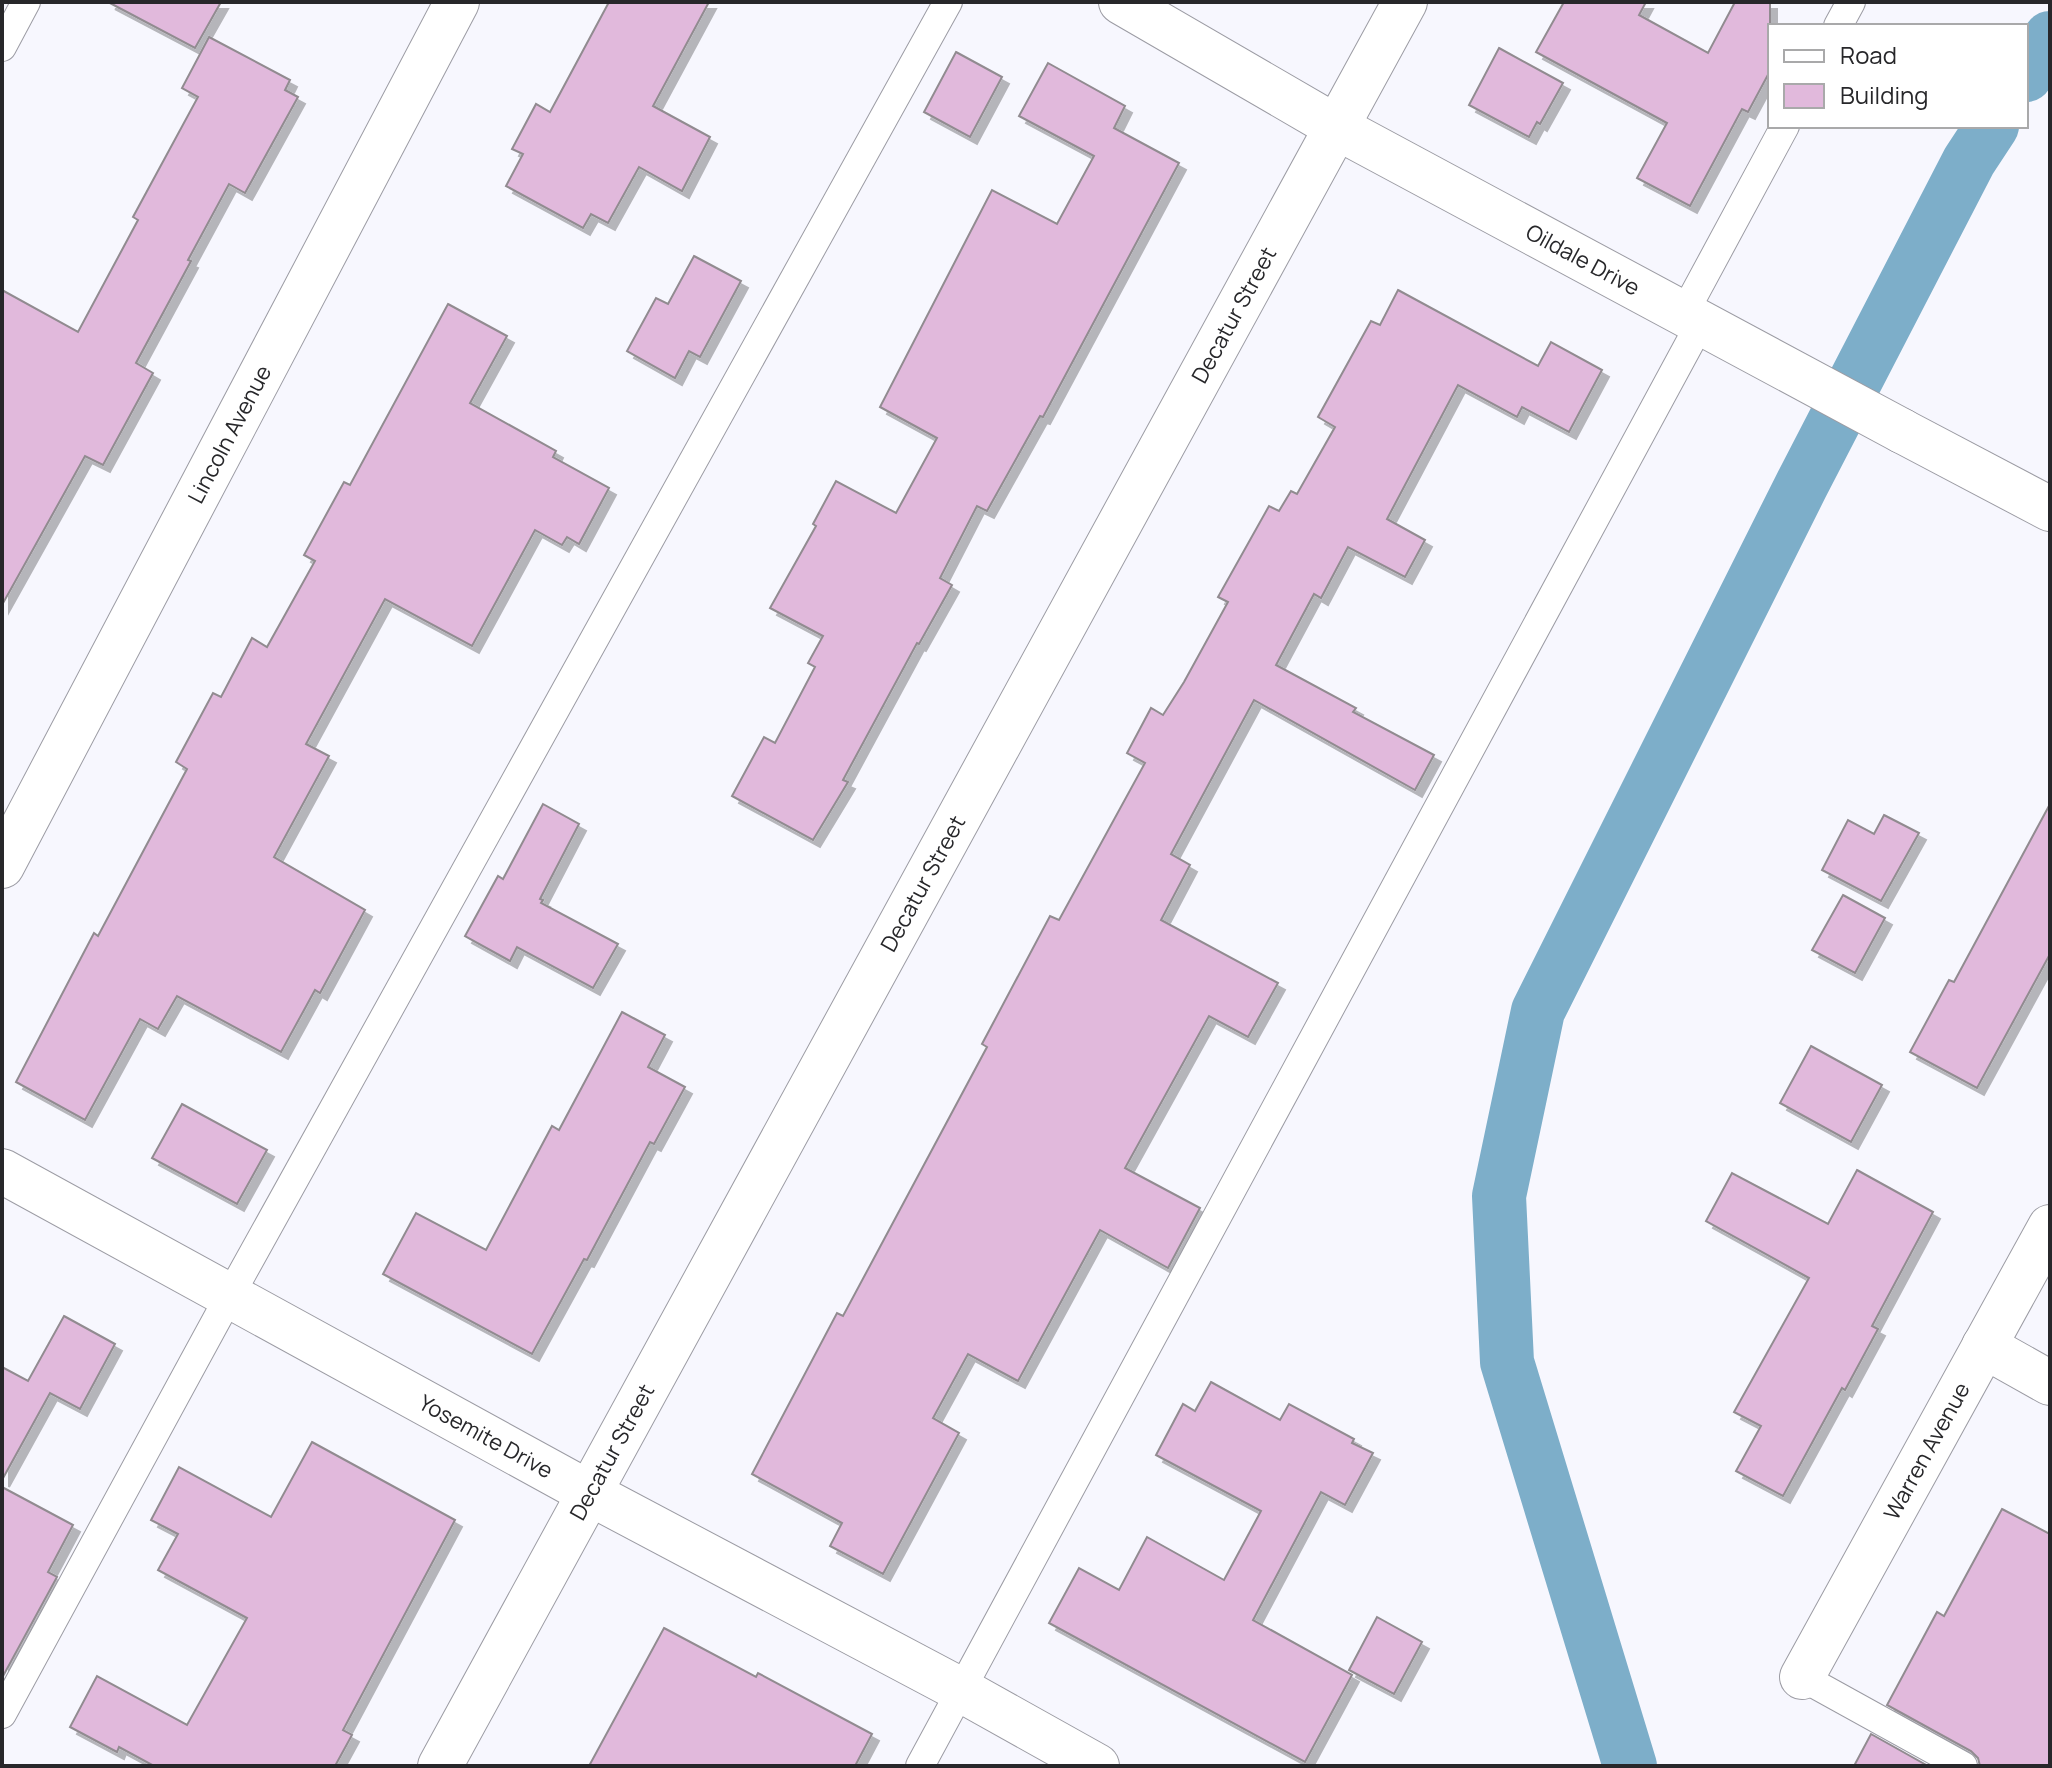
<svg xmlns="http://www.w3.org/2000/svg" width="2052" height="1768" viewBox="0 0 2052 1768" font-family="Manrope,sans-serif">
<defs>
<filter id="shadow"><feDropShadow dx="7" dy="7" stdDeviation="0" flood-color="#0004"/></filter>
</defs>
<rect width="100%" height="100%" fill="#f7f7fe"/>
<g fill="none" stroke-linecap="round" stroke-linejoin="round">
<!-- canal -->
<g stroke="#7daec9" stroke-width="54">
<path d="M 2026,75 L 2050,38"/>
<path d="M 1630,1766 L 1507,1362 L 1499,1196 L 1538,1011 L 1801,486 L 1969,161 L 1992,126"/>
</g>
</g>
<!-- building -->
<g fill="#e1b9dc" stroke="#918b90" stroke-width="2" filter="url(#shadow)">
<path d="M 108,2 L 221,2 L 195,48 Z"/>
<path d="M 609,2 L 709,2 L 653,106 L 710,137 L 682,191 L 639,167 L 608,223 L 591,214 L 583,228 L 506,186 L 523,154 L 512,149 L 536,104 L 550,112 Z"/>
<path d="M 1564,2 L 1646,2 L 1639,15 L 1708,53 L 1735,2 L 1770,2 L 1770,71 L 1748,112 L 1742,109 L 1690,206 L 1637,178 L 1667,123 L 1536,52 Z"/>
<path d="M 209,37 L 290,80 L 285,90 L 298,97 L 245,193 L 229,184 L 188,260 L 191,261 L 136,363 L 153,373 L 103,465 L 85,456 L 2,605 L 2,290 L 78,332 L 138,220 L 133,217 L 198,97 L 182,88 Z"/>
<path d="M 1499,48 L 1563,83 L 1540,124 L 1537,122 L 1529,137 L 1469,105 Z"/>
<path d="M 956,52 L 1002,77 L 970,137 L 924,112 Z"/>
<path d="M 1048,63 L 1125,106 L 1114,128 L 1179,163 L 1043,417 L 1040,416 L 987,511 L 977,506 L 940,578 L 952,585 L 919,644 L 917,643 L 843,780 L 848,782 L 813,840 L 732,796 L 764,737 L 775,743 L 815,667 L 808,663 L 823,636 L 770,608 L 816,526 L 813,524 L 836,481 L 896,513 L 937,438 L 880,407 L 992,190 L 1057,224 L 1094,156 L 1019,116 Z"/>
<path d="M 694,256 L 741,281 L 700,357 L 689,351 L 675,378 L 627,351 L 656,298 L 668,304 Z"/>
<path d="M 1398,290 L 1538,366 L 1551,342 L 1602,370 L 1569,432 L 1522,407 L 1517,417 L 1458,385 L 1387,519 L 1425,540 L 1405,577 L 1348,547 L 1321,598 L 1314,594 L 1276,665 L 1356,708 L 1353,712 L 1434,755 L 1415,790 L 1254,700 L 1171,854 L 1190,865 L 1161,920 L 1278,983 L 1248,1037 L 1209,1016 L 1125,1168 L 1200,1208 L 1168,1268 L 1100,1230 L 1018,1381 L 968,1354 L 933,1418 L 959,1433 L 883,1574 L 830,1546 L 842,1523 L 752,1474 L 837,1313 L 843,1316 L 987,1047 L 982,1044 L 1050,916 L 1059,920 L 1145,763 L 1127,753 L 1151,708 L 1163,715 L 1184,682 L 1228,602 L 1218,597 L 1269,506 L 1279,511 L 1291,491 L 1297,494 L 1335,427 L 1318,417 L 1371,321 L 1380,325 Z"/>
<path d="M 448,304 L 507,336 L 470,403 L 556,451 L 553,457 L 609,488 L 579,544 L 567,537 L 562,545 L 535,530 L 472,646 L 385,599 L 306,744 L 329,756 L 274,857 L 365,910 L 320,993 L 315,990 L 281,1052 L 177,996 L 158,1029 L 140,1019 L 85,1120 L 16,1082 L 94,933 L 98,936 L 187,769 L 176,762 L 213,693 L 221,697 L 252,638 L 267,647 L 315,561 L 304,555 L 344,482 L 350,485 Z"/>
<path d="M 543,804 L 579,824 L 540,899 L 543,900 L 541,903 L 618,944 L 593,988 L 517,947 L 510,961 L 465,936 L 498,876 L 503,879 Z"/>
<path d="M 2050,804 L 2050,954 L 1977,1088 L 1910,1052 L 1949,980 L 1954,982 Z"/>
<path d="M 1884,815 L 1919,833 L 1881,901 L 1822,870 L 1848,820 L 1874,834 Z"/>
<path d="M 1843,895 L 1885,918 L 1855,973 L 1812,950 Z"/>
<path d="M 622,1012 L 665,1035 L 648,1067 L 685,1087 L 654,1144 L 650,1142 L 587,1260 L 584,1259 L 532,1354 L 383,1274 L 416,1213 L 486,1250 L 552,1126 L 559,1130 Z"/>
<path d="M 1811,1046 L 1882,1085 L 1851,1142 L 1780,1103 Z"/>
<path d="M 182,1104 L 267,1150 L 237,1204 L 152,1158 Z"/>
<path d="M 1857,1170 L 1933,1212 L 1872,1326 L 1878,1329 L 1845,1390 L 1842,1388 L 1783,1496 L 1736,1471 L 1761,1426 L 1734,1412 L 1809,1278 L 1706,1221 L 1732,1173 L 1828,1224 Z"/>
<path d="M 64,1316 L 115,1344 L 80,1409 L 50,1393 L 2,1480 L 2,1367 L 28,1381 Z"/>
<path d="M 1211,1382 L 1280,1420 L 1289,1404 L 1354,1439 L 1352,1443 L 1373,1453 L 1345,1505 L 1321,1492 L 1253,1620 L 1352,1675 L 1305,1762 L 1049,1623 L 1079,1568 L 1119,1590 L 1147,1537 L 1224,1580 L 1261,1511 L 1156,1455 L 1183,1404 L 1195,1411 Z"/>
<path d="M 312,1442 L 455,1520 L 343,1730 L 352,1735 L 335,1766 L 154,1766 L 119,1747 L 117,1752 L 70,1727 L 97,1676 L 187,1725 L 247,1618 L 158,1570 L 178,1534 L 151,1520 L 179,1467 L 271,1517 Z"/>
<path d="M 2,1487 L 73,1525 L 48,1572 L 57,1577 L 2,1678 Z"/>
<path d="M 2002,1509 L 2050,1534 L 2050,1766 L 1980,1766 L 1978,1758 L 1971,1751 L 1887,1705 L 1937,1612 L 1944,1616 Z"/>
<path d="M 1377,1617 L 1422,1642 L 1394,1694 L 1349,1670 Z"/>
<path d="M 664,1628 L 756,1677 L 758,1673 L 872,1734 L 855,1766 L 589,1766 Z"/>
<path d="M 1871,1734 L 1928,1766 L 1854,1766 Z"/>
</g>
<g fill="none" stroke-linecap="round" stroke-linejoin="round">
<defs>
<g id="service">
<path d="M 1838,26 L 1851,2"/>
<path d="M 2,47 L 26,2"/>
<path d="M 1683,315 L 1785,126"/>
<path d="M 1802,1677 L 1963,1766"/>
<path d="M 2,1714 L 229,1297 L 948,2"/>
<path d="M 920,1766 L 1700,324"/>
</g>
<g id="minor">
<path id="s1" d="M 1338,128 L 1902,431"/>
<path id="s2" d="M 2,866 L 457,2"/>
<path id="s3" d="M 2,1171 L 591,1494 L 961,1690 L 1097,1766"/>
<path d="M 1984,1346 L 2050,1383"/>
<path id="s4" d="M 1802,1677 L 2050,1227"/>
</g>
<g id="tertiary">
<path d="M 1121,2 L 1338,128"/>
<path d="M 1902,431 L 2050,509"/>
<path id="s5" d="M 440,1766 L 1405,2"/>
</g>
</defs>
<!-- service casing -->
<use href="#service" stroke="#9c9ca4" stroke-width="30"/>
<!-- minor casing -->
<use href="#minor" stroke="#9c9ca4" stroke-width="46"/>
<!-- tertiary casing -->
<use href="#tertiary" stroke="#9c9ca4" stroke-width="46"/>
<!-- service -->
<use href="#service" stroke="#fff" stroke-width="28"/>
<!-- minor -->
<use href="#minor" stroke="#fff" stroke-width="44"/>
<!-- tertiary -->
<use href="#tertiary" stroke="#fff" stroke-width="44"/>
</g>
<g text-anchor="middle" stroke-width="6" stroke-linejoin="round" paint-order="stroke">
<!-- street labels -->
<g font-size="22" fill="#27272a" stroke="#fff">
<text dy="8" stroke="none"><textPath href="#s1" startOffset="278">Oildale Drive</textPath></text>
<text dy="8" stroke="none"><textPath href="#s5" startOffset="1654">Decatur Street</textPath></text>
<text dy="8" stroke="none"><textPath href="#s2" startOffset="488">Lincoln Avenue</textPath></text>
<text dy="8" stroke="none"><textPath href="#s5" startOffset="1006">Decatur Street</textPath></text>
<text dy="8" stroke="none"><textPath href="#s3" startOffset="552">Yosemite Drive</textPath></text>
<text dy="8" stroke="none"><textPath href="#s4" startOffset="258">Warren Avenue</textPath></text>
<text dy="8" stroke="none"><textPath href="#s5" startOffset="358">Decatur Street</textPath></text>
</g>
</g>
<!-- border -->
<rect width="2052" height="1768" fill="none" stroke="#27272a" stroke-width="8"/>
<!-- legend -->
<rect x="1768" y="24" width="260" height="104" fill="#ffffff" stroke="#a9a9aa" stroke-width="2"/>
<rect x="1784" y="50" width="40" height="12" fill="#ffffff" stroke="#a9a9aa" stroke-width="2"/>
<text x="1840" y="64" font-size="24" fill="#27272a">Road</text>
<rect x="1784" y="84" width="40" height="24" fill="#e1b9dc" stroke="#a9a9aa" stroke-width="2"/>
<text x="1840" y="104" font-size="24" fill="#27272a">Building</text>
</svg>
